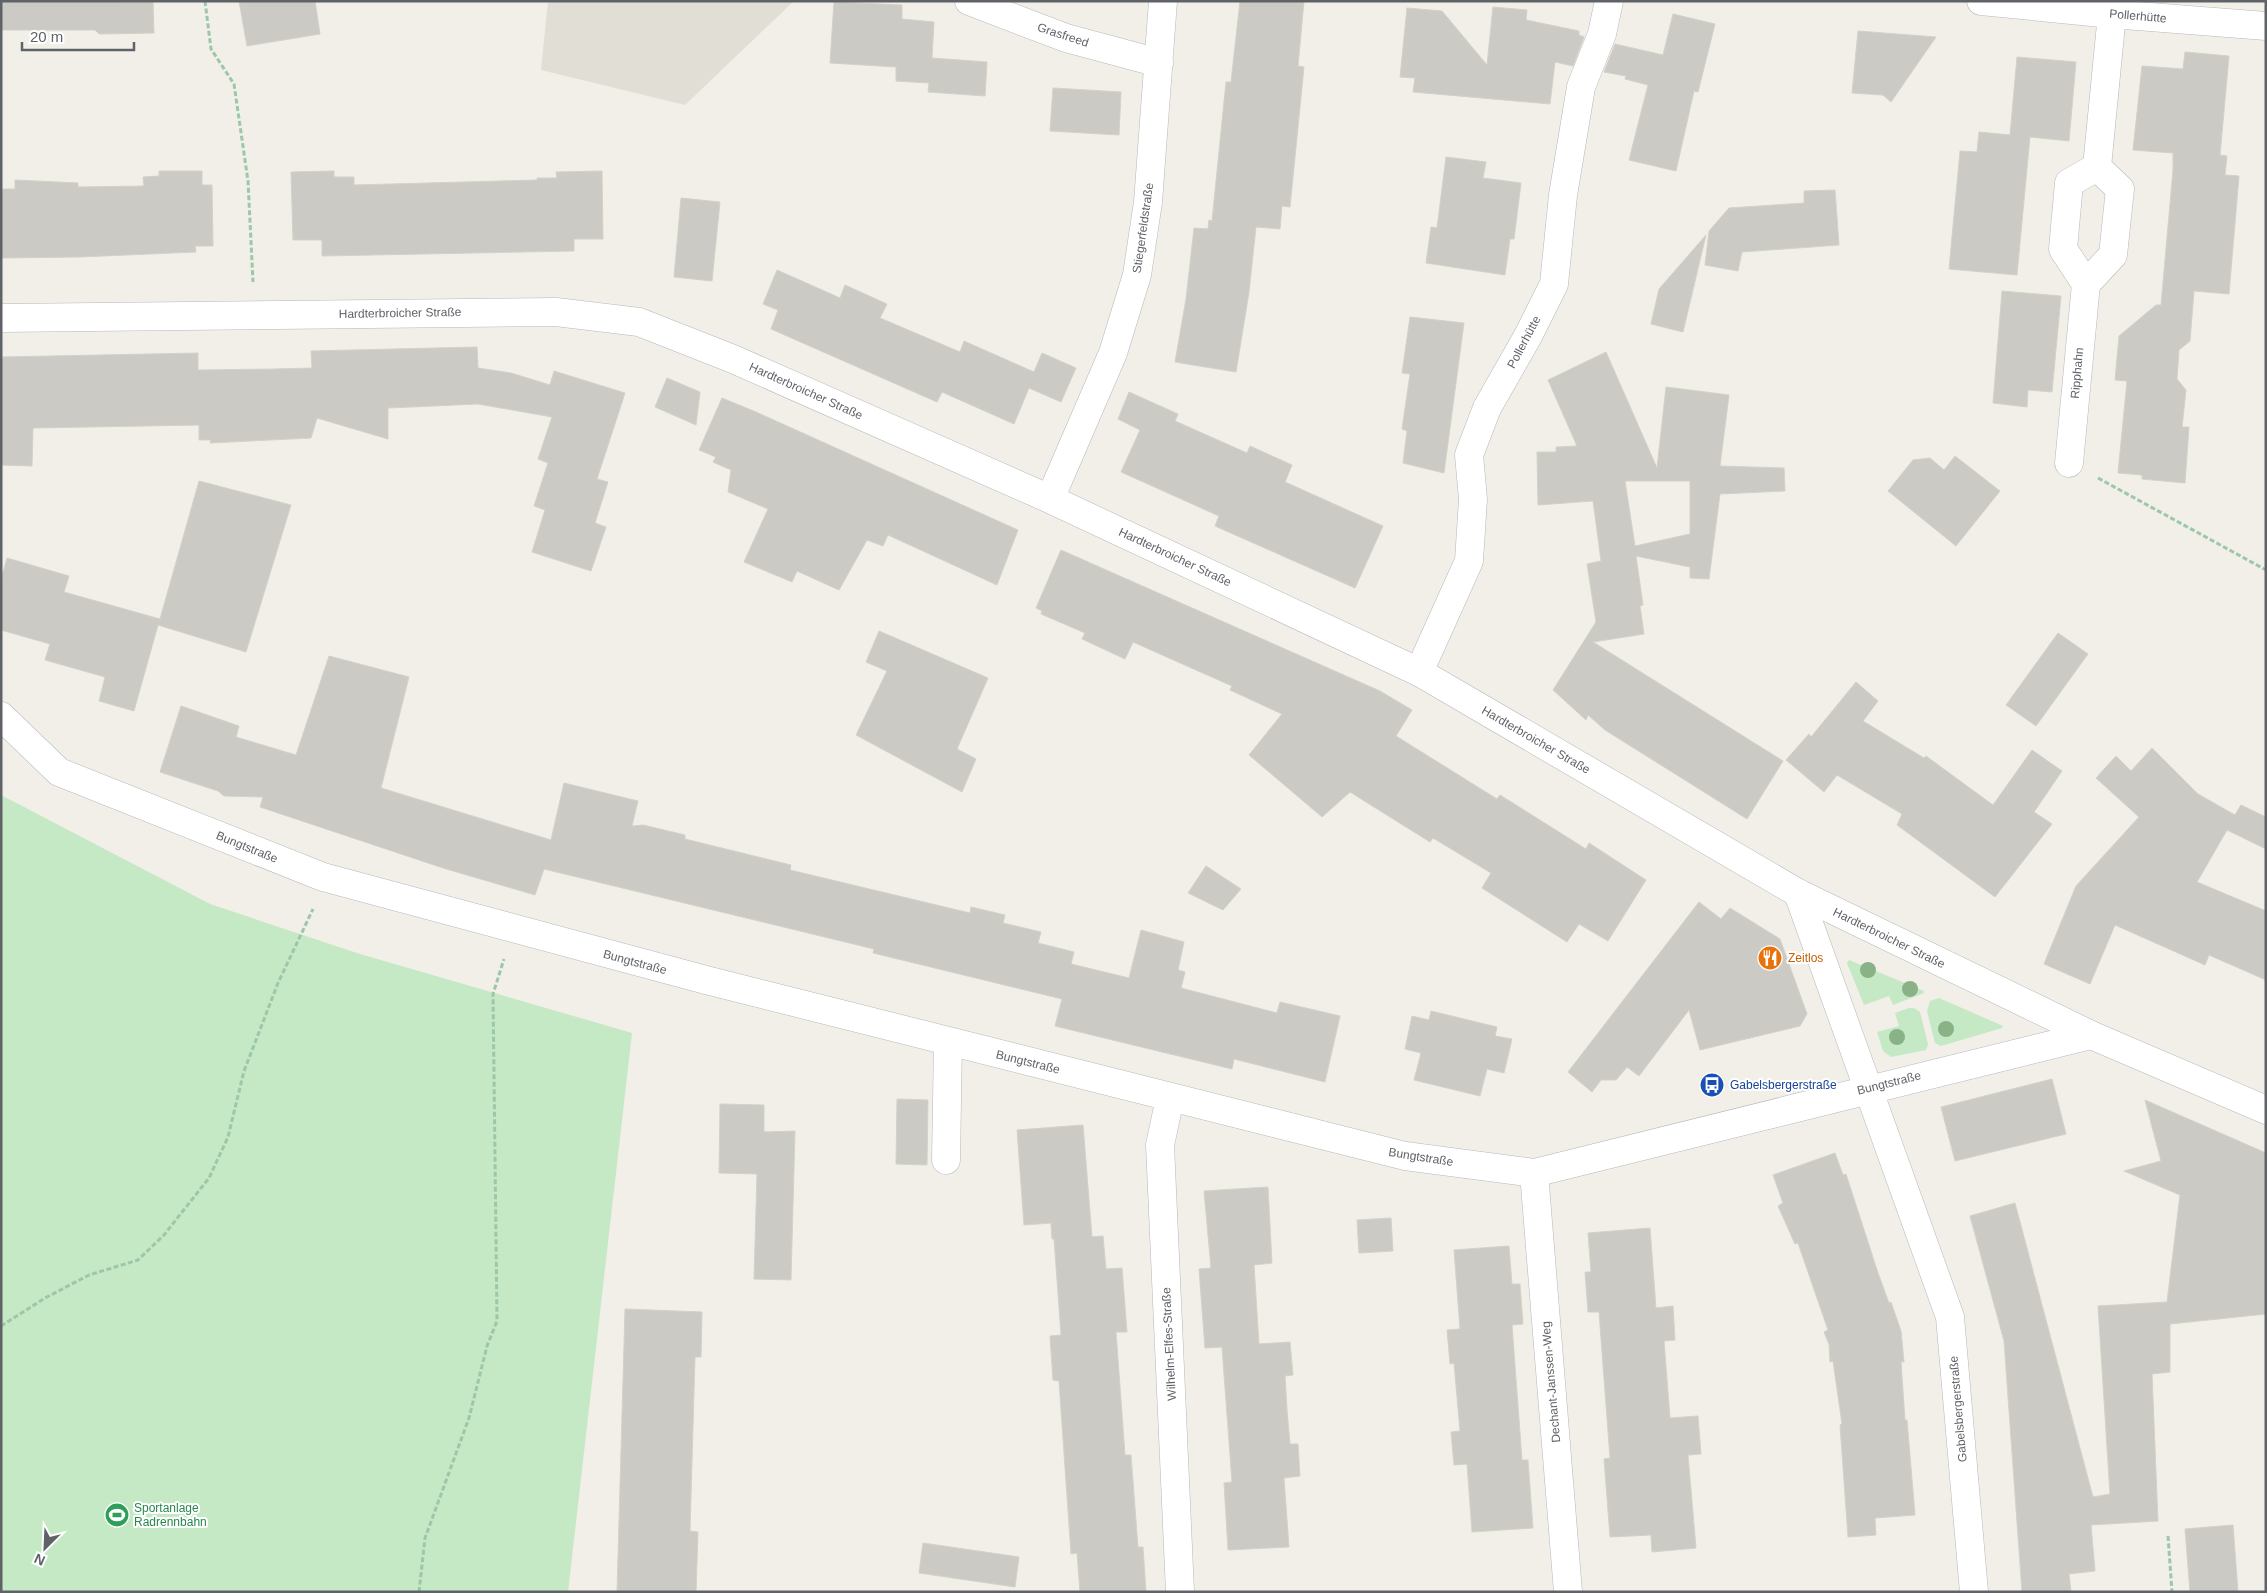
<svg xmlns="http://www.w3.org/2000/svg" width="2267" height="1593" viewBox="0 0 2267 1593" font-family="Arial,sans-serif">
<rect width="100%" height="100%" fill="#f1efe8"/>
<!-- education -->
<path fill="#e1ded6" d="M 548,1 L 794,1 L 685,105 L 541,70 Z"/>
<!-- green -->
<g fill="#c5e8c5">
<path d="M 1,795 L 210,904 L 360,954 L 632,1033 L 568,1592 L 1,1592 Z"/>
<path d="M 1849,960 L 1924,991 L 1924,993 L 1893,1005 L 1889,996 L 1864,1005 L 1847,963 Z"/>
<path d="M 1939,998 L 2003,1026 L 2002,1028 L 1941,1046 L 1935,1043 L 1927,1011 L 1930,1001 Z"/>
<path d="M 1909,1008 L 1914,1008 L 1920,1012 L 1928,1044 L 1926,1050 L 1891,1057 L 1883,1051 L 1877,1032 L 1899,1026 L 1895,1013 Z"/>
</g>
<!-- building -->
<g fill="#cccac5" stroke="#d6d1c6" fill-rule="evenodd">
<path d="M 1,1 L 153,2 L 154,33 L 99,34 L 95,30 L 1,30 Z"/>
<path d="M 239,1 L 315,1 L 320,34 L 247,46 Z"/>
<path d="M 1240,1 L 1304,1 L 1298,66 L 1304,67 L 1290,207 L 1282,206 L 1280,229 L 1256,227 L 1249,292 L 1236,372 L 1175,362 L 1186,299 L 1194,228 L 1208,229 L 1209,220 L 1212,221 L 1226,82 L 1231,82 Z"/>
<path d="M 834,2 L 902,5 L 902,19 L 934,22 L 932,58 L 987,62 L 985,96 L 928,92 L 929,83 L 896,81 L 896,67 L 830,63 Z"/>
<path d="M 1493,7 L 1527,10 L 1526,20 L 1579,31 L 1579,35 L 1584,37 L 1573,66 L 1555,62 L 1550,104 L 1413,92 L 1415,78 L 1400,77 L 1407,8 L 1442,11 L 1487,65 Z"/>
<path d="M 1673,14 L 1715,24 L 1698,92 L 1694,91 L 1676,171 L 1629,160 L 1648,85 L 1625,79 L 1626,76 L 1604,72 L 1615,44 L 1663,55 Z"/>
<path d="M 1858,31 L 1936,37 L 1891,102 L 1883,95 L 1852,93 Z"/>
<path d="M 2185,52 L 2229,56 L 2220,155 L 2227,156 L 2225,175 L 2239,176 L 2229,294 L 2194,291 L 2190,341 L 2179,350 L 2177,379 L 2186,390 L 2182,427 L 2189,427 L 2185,483 L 2142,479 L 2142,475 L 2118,473 L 2127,381 L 2115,380 L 2119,336 L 2156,305 L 2161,305 L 2173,170 L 2173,153 L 2133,150 L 2142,66 L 2183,69 Z"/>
<path d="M 2017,57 L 2076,62 L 2069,141 L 2030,137 L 2017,275 L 1949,269 L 1960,151 L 1977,152 L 1979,132 L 2010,135 Z"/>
<path d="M 1053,88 L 1121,92 L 1119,135 L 1050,131 Z"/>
<path d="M 1446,157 L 1486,162 L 1483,178 L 1521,183 L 1514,239 L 1510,239 L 1505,275 L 1426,263 L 1431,227 L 1437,228 Z"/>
<path d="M 159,171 L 202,171 L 202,185 L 212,185 L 213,246 L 195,246 L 196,252 L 80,257 L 1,258 L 1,189 L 15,189 L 15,180 L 78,183 L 78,187 L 144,186 L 143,177 L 159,176 Z"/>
<path d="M 334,171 L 334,177 L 354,177 L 354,185 L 537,180 L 537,178 L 557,178 L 556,172 L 602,171 L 603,239 L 574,239 L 574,251 L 322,256 L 322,240 L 293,240 L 291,172 Z"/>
<path d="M 1835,190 L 1839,245 L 1742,252 L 1738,271 L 1705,265 L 1709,231 L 1729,208 L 1804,203 L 1804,191 Z"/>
<path d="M 681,198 L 720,202 L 712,281 L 674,277 Z"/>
<path d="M 1706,235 L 1683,332 L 1651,324 L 1659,289 Z"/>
<path d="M 777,270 L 840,298 L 845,285 L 887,304 L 880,318 L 960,352 L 964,341 L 1034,372 L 1042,353 L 1076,368 L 1061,402 L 1029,388 L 1014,424 L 942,392 L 937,402 L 771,329 L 778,310 L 763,304 Z"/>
<path d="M 2002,291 L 2061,296 L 2052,392 L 2028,390 L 2027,407 L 1993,403 Z"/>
<path d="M 1410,317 L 1464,323 L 1444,473 L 1403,463 L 1407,431 L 1402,429 L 1410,374 L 1402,373 Z"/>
<path d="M 477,347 L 478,368 L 511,373 L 550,385 L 554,371 L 625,393 L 597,479 L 608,482 L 595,523 L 606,527 L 591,571 L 532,552 L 545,510 L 534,506 L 548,463 L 538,459 L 552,417 L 478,404 L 388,408 L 388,439 L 317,418 L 311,438 L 210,443 L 211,440 L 199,440 L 199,425 L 33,428 L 32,466 L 1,465 L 1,357 L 198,353 L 198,370 L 274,369 L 312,368 L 311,351 Z"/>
<path d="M 1606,352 L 1657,468 L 1666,387 L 1729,395 L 1720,466 L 1784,468 L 1785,491 L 1720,494 L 1709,579 L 1690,578 L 1690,567 L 1636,556 L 1643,605 L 1640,606 L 1644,634 L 1593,642 L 1783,761 L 1747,819 L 1605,730 L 1588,715 L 1586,720 L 1553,690 L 1596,622 L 1587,564 L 1601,561 L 1593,501 L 1538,505 L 1537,452 L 1556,452 L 1556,447 L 1577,446 L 1548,380 ZM 1625,481 L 1690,481 L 1690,534 L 1635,546 Z"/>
<path d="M 667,378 L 700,392 L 696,425 L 655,407 Z"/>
<path d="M 1129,392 L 1178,414 L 1175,421 L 1247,453 L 1250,446 L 1292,465 L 1285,482 L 1383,526 L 1355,588 L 1215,526 L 1219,516 L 1121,472 L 1140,430 L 1118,419 Z"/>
<path d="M 722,398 L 756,412 L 1018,530 L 997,585 L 888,535 L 883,546 L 867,540 L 839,590 L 797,571 L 792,582 L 744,562 L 768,509 L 728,492 L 731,470 L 713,462 L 716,457 L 699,450 Z"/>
<path d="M 1955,456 L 2000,491 L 1956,546 L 1888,491 L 1913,460 L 1930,458 L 1944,470 Z"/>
<path d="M 199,481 L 291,505 L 246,652 L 158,625 L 134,711 L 99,701 L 105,677 L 45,660 L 50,644 L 1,630 L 1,580 L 7,558 L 69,576 L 64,592 L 160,619 Z"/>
<path d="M 1061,550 L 1380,691 L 1412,710 L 1396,736 L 1497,799 L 1500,795 L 1586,849 L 1589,843 L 1646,880 L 1608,941 L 1579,924 L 1567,942 L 1482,888 L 1491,873 L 1433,838 L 1430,842 L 1350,792 L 1322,817 L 1249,755 L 1282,714 L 1230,690 L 1232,686 L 1133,642 L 1125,659 L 1082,639 L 1085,633 L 1041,614 L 1042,611 L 1036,608 Z"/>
<path d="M 879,631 L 988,678 L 957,749 L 976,759 L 962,792 L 856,735 L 887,671 L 866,662 Z"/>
<path d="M 2058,633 L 2088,654 L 2036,726 L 2006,705 Z"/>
<path d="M 329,656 L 409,677 L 381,788 L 551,840 L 564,783 L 638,801 L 632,826 L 643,825 L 685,835 L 685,839 L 791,865 L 790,870 L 861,887 L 970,913 L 971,907 L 1005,915 L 1003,923 L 1041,932 L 1038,943 L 1074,952 L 1071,964 L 1129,978 L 1141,930 L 1184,942 L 1178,970 L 1185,972 L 1181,988 L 1277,1013 L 1280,1002 L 1340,1016 L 1325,1082 L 1234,1059 L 1232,1069 L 1055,1026 L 1062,999 L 873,953 L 874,949 L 544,869 L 535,895 L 443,868 L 260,807 L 263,797 L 224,796 L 218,791 L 160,772 L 181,706 L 239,726 L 236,737 L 296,755 Z"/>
<path d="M 1856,682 L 1878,701 L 1863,721 L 1924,758 L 1926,756 L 1993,805 L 2032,750 L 2062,771 L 2034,812 L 2052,824 L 1995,897 L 1897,825 L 1902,814 L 1837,775 L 1824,792 L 1786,760 L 1809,734 L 1811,737 Z"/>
<path d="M 2152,748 L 2198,794 L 2235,815 L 2241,805 L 2266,817 L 2266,849 L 2227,830 L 2197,882 L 2266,911 L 2266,980 L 2209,955 L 2205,965 L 2115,925 L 2090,984 L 2044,964 L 2076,886 L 2139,817 L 2096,778 L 2116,756 L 2131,771 Z"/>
<path d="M 1206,866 L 1241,889 L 1223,910 L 1188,893 Z"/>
<path d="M 1699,902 L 1721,919 L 1730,908 L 1780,939 L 1807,1014 L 1800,1026 L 1700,1050 L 1689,1010 L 1639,1076 L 1627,1067 L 1616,1080 L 1601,1080 L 1592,1092 L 1568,1072 Z"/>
<path d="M 1431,1011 L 1497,1027 L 1495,1036 L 1512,1039 L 1504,1073 L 1487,1069 L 1480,1096 L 1414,1080 L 1421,1053 L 1405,1049 L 1412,1016 L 1429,1020 Z"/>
<path d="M 2052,1079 L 2066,1134 L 1955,1161 L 1941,1107 Z"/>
<path d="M 897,1099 L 928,1100 L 927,1165 L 896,1164 Z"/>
<path d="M 2145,1100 L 2266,1153 L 2266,1314 L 2170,1324 L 2170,1372 L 2152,1374 L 2158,1521 L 2091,1525 L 2095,1571 L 2069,1574 L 2071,1592 L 2022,1592 L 2004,1341 L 1970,1216 L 2015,1203 L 2093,1497 L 2110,1494 L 2098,1306 L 2167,1302 L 2180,1195 L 2124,1171 L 2161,1161 Z"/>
<path d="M 720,1104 L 764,1105 L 764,1132 L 795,1131 L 791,1280 L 754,1279 L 757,1174 L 719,1173 Z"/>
<path d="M 1083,1125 L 1092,1237 L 1103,1236 L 1106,1269 L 1122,1268 L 1127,1332 L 1116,1332 L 1125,1455 L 1131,1455 L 1138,1547 L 1143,1547 L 1146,1592 L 1080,1592 L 1077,1553 L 1071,1554 L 1059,1381 L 1053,1380 L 1050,1336 L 1061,1335 L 1054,1239 L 1052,1239 L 1051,1223 L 1024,1225 L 1017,1130 Z"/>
<path d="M 1835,1153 L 1843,1175 L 1846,1174 L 1878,1273 L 1889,1303 L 1891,1302 L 1901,1331 L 1904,1362 L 1901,1362 L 1905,1420 L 1907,1420 L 1915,1515 L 1875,1518 L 1876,1535 L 1848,1537 L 1840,1425 L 1842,1424 L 1833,1361 L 1830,1362 L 1829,1344 L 1824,1332 L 1828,1330 L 1798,1243 L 1795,1244 L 1778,1206 L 1783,1203 L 1773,1175 Z"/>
<path d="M 1268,1187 L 1272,1263 L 1254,1265 L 1259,1344 L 1290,1342 L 1293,1375 L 1285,1376 L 1287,1410 L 1290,1444 L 1298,1444 L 1300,1476 L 1284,1478 L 1289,1547 L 1228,1550 L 1224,1483 L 1232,1482 L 1222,1347 L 1205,1348 L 1202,1309 L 1199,1269 L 1211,1268 L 1204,1191 Z"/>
<path d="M 1391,1218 L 1393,1251 L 1359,1253 L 1357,1220 Z"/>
<path d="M 1650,1228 L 1656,1308 L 1673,1306 L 1675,1340 L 1664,1341 L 1670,1418 L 1698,1416 L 1701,1454 L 1688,1455 L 1696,1548 L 1652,1552 L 1651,1535 L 1610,1537 L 1604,1459 L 1610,1458 L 1599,1312 L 1588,1312 L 1585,1272 L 1591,1272 L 1588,1233 Z"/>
<path d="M 1509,1246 L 1512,1284 L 1520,1284 L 1523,1324 L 1512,1325 L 1522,1460 L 1528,1460 L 1533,1528 L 1472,1532 L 1467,1464 L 1454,1465 L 1451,1432 L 1460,1431 L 1454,1363 L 1450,1364 L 1447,1330 L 1460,1329 L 1454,1250 Z"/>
<path d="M 625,1309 L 702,1312 L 701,1357 L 695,1357 L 690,1531 L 698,1532 L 696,1592 L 617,1592 Z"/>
<path d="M 2233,1525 L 2238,1592 L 2190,1592 L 2185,1529 Z"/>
<path d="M 923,1543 L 1019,1557 L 1015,1587 L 919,1573 Z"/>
</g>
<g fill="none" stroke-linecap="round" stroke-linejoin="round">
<defs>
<g id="minor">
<path d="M 969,1 L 1066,38 L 1159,63"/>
<path d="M 1981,1 L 2112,14 L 2266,26"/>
<path d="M 2086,284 L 2113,255 L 2120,189 L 2097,167 L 2112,14"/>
<path d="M 1,318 L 556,312 L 639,322 L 733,359 L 1050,499 L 1419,672 L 1798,893 L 2091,1035 L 2266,1110"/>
<path d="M 2069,463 L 2086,284 L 2063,249 L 2069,183 L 2097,167"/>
<path d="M 1050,499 L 1113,353 L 1137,275 L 1148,202 L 1163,1"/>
<path d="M 1419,672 L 1469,561 L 1473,499 L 1469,455 L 1487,408 L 1528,336 L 1554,284 L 1563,195 L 1581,87 L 1602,34 L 1609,1"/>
<path d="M 1,716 L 59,772 L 323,877 L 706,980 L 1405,1156 L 1534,1173 L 2091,1035"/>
<path d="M 1798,893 L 1950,1317 L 1974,1592"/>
<path d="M 1170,1098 L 1160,1145 L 1180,1592"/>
<path d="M 946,1160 L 948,1042"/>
<path d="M 1534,1173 L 1568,1592"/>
</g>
</defs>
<!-- minor casing -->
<use href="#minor" stroke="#b5b8bc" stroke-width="29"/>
<!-- path -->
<g stroke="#9cc7a9" stroke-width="3" stroke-dasharray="5 2.5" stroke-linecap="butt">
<path d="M 205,1 L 211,49 L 234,84 L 248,181 L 253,282"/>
<path d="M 2098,478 L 2266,570"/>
<path d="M 1,1326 L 45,1298 L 89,1275 L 138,1260 L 164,1235 L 209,1178 L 228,1137 L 244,1071 L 278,983 L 313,909"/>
<path d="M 2168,1536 L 2172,1592"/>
<path d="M 419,1592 L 425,1538 L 469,1418 L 487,1346 L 497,1321 L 493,994 L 504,959"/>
</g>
<!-- minor -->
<use href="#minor" stroke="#fff" stroke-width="28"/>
</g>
<!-- trees -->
<g fill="#89b387">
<circle cx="1868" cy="970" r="8"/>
<circle cx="1910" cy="989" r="8"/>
<circle cx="1946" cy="1029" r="8"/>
<circle cx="1897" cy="1037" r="8"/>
</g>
<!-- icons -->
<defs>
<symbol id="restaurant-disc" viewBox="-11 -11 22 22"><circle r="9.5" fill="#e8710a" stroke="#fff"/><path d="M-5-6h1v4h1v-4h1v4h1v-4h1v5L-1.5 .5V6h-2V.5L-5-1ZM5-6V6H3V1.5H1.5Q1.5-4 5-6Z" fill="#fff"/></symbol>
<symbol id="bus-disc" viewBox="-11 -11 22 22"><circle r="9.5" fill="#1a4fb4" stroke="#fff"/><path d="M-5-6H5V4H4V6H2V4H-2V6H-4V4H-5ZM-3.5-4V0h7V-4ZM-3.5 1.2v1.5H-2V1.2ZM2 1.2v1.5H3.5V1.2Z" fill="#fff"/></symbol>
<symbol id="stadium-disc" viewBox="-11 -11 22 22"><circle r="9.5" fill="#2e9e5b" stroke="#fff"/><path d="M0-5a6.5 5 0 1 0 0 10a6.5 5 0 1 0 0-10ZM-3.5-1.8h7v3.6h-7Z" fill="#fff"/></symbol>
</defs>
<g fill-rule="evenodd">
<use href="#restaurant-disc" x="1756" y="944" width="28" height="28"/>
<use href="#bus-disc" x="1698" y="1071" width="28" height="28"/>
<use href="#stadium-disc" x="103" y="1501" width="28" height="28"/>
</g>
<g text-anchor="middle" stroke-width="4" stroke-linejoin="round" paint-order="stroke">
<!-- street labels -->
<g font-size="12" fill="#5f6368" stroke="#fff">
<text transform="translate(2138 16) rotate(5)" y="4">Pollerhütte</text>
<text transform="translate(1063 35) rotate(18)" y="4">Grasfreed</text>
<text transform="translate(1143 228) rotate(-82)" y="4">Stiegerfeldstraße</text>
<text transform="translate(400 313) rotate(-1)" y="4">Hardterbroicher Straße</text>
<text transform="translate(1524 342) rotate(-62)" y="4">Pollerhütte</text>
<text transform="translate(2077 373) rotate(-85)" y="4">Ripphahn</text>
<text transform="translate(806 391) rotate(24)" y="4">Hardterbroicher Straße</text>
<text transform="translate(1175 557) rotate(25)" y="4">Hardterbroicher Straße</text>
<text transform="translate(1536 740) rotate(30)" y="4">Hardterbroicher Straße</text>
<text transform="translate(247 847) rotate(22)" y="4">Bungtstraße</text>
<text transform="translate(1889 938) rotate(26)" y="4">Hardterbroicher Straße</text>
<text transform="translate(635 962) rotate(15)" y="4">Bungtstraße</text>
<text transform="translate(1028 1062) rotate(14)" y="4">Bungtstraße</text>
<text transform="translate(1889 1083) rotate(-14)" y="4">Bungtstraße</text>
<text transform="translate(1421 1157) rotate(9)" y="4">Bungtstraße</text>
<text transform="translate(1169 1344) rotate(-93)" y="4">Wilhelm-Elfes-Straße</text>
<text transform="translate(1551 1382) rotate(-95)" y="4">Dechant-Janssen-Weg</text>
<text transform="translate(1958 1409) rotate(-95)" y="4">Gabelsbergerstraße</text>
</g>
<!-- food labels -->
<g font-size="12" fill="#c56008" stroke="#fff" text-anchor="start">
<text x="1788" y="962">Zeitlos</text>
</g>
<!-- transit labels -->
<g font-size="12" fill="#164399" stroke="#fff" text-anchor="start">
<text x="1730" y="1089">Gabelsbergerstraße</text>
</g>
<!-- leisure labels -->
<g font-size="12" fill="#27864d" stroke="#fff" text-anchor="start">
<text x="134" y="1512">Sportanlage<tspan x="134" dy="14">Radrennbahn</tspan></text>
</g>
</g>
<!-- border -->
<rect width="2267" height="1593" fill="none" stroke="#5f6368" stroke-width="5"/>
<!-- north arrow -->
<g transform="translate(45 1548) rotate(204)" stroke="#ffffff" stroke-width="4" paint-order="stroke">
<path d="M0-4L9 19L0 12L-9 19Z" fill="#5f6368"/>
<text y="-8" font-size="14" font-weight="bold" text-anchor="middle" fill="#5f6368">N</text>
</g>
<!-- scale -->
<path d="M22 42v8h112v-8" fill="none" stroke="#5f6368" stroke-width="2.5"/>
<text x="30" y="42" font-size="15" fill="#5f6368" stroke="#ffffff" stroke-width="4" paint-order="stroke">20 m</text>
</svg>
